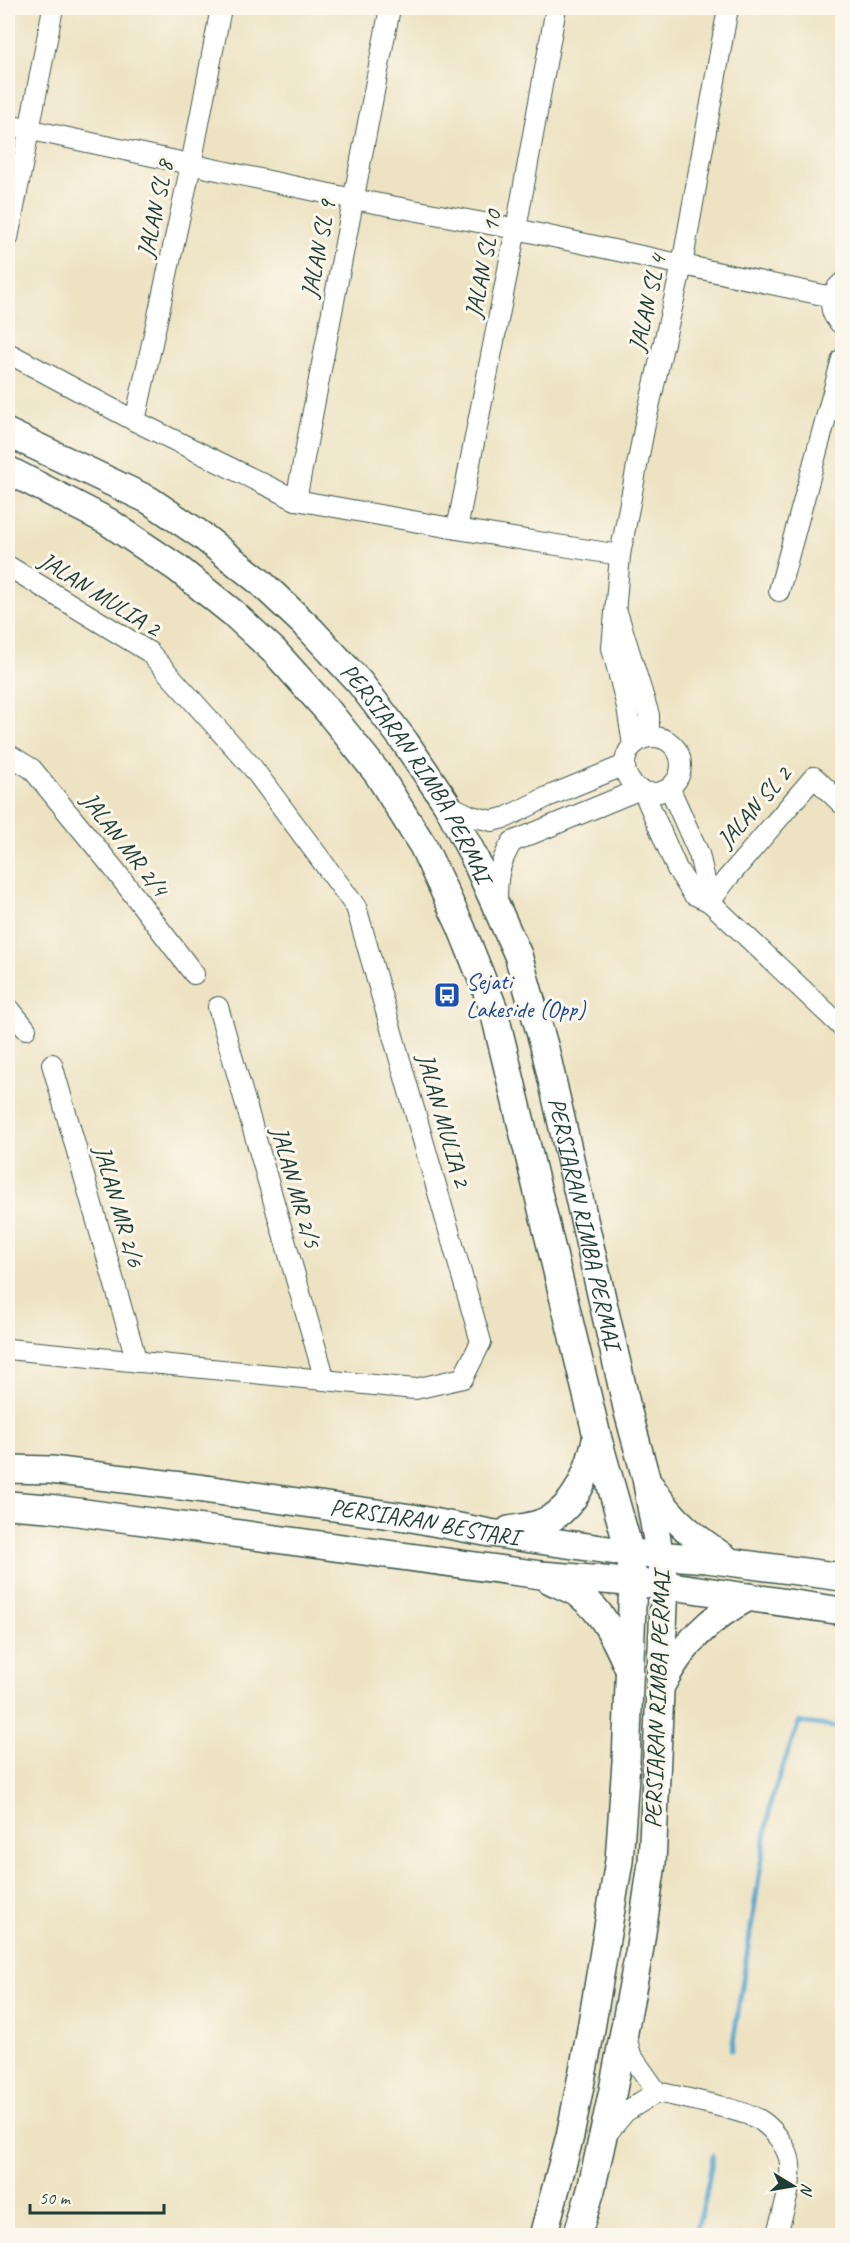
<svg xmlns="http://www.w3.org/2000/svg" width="850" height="2243" viewBox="0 0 850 2243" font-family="Caveat,sans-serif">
<rect width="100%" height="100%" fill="#fbf7ec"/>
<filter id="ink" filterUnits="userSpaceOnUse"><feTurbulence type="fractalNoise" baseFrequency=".0167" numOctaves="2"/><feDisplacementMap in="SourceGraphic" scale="12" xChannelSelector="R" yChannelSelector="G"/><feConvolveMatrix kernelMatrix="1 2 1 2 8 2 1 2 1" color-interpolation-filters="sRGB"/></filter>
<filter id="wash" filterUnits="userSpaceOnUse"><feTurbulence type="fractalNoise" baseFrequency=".008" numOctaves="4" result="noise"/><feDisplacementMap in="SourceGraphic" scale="24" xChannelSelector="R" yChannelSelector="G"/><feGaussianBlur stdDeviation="1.35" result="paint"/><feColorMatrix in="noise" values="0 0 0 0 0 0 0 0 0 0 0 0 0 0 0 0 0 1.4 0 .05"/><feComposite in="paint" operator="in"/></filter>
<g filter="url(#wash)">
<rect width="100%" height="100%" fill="#ede3c3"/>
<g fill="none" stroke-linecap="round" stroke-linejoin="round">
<!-- stream -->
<g stroke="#51a3cc" stroke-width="5">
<path d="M 732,2050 L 771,1800 L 799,1722 L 842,1728"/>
<path d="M 695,2236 L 705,2200 L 713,2156"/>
</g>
</g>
</g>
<g filter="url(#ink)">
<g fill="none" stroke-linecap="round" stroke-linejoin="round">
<defs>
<g id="minor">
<path d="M 8,125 L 353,199 L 516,229 L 832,297"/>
<path d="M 8,238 L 53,8"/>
<path d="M 842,283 C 827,295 828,313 842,325"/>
<path d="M 8,353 L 135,421 L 296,500 L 457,529 L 620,555"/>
<path d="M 135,421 L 191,165 L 221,8"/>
<path d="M 296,500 L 390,8"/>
<path d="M 457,529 L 516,229 L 556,8"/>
<path d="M 8,566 L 149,652 L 252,767 L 356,907 L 481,1342 L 463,1378 L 415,1389 L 8,1349"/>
<path d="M 779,591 L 842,359"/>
<path d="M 618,615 L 649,715 L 649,737"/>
<circle cx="653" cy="765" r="28"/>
<path d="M 633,745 L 627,707 L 612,648 L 620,555 L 645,424 L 682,265 L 728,8"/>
<path d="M 8,754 L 32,769 L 114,869 L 194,974"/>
<path d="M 670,789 L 699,854 L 710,902"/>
<path d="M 644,793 L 677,869 L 693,894 L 710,902 L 842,1027"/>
<path d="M 447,804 L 471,816 L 492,821 L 507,817 L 547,797 L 625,765"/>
<path d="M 497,901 C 497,876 499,864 512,842 L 638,790"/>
<path d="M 710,902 L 726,880 L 814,777 L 842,804"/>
<path d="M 8,1007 L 26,1029"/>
<path d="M 218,1007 L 325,1380"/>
<path d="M 52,1064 L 137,1362"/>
<path d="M 625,2032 L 631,2055 L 657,2092 C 679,2097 748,2110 763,2122 C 774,2130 789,2149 790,2164 C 792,2188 783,2212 776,2236"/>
<path d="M 605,2136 L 625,2112 L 657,2092"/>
</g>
<g id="secondary">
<path id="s1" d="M 8,433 L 149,500 L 201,535 L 259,581 L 311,630 L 360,683 L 405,742 L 447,804 L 474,857 L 518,955 L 545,1049 L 628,1412 L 646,1478 L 665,1585 L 652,1863 L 639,1953 L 612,2095 L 591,2190 L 577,2236"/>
<path d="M 8,470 L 107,521 L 177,568 L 233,613 L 275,652 L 328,711 L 378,774 L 423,846 L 461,927 L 493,1007 L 597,1436 L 630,1553 L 633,1581 L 626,1762 L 619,1861 L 590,2035 L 570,2136 L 543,2236"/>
<path id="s2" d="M 8,1469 L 51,1470 L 197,1488 L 412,1518 L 490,1533 L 630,1553 L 707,1559 L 842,1577"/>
<path d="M 651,1487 C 673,1522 696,1538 729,1561"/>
<path d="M 8,1505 L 48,1508 L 541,1575 L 665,1585 L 842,1611"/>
<path d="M 509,1530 C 519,1528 531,1527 541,1523 C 577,1510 589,1470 597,1436"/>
<path d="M 550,1580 C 560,1585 572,1589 580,1595 C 604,1613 616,1640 628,1667"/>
<path d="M 662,1684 C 681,1647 711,1616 749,1597"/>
</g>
</defs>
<!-- minor casing -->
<use href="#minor" stroke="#3e5649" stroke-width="22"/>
<!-- secondary casing -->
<use href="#secondary" stroke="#3e5649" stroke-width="30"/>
<!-- minor -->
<use href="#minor" stroke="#fff" stroke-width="20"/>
<!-- secondary -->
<use href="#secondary" stroke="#fff" stroke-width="27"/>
</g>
</g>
<!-- icons -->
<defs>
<symbol id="bus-square" viewBox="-11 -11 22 22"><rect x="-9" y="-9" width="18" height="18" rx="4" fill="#1a4fb4" stroke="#fbf7ec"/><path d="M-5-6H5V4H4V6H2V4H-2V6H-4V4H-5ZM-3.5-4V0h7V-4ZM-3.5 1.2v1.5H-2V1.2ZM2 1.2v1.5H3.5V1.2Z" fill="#fff"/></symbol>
</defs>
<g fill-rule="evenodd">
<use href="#bus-square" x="432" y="980" width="30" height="30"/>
</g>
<g text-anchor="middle" stroke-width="6" stroke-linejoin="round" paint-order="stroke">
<!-- street labels -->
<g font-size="24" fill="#1f3d34" stroke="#fbf7ec">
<text transform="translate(155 209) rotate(-78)" y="8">JALAN SL 8</text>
<text transform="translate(318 249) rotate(-79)" y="8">JALAN SL 9</text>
<text transform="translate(483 264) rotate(-79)" y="8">JALAN SL 10</text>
<text transform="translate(647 303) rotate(-77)" y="8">JALAN SL 4</text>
<text transform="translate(100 594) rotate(32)" y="8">JALAN MULIA 2</text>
<text dy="8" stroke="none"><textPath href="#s1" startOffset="543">PERSIARAN RIMBA PERMAI</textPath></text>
<text transform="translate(754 807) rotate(-49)" y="8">JALAN SL 2</text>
<text transform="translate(125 844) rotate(52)" y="8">JALAN MR 2/4</text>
<text transform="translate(444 1120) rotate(74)" y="8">JALAN MULIA 2</text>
<text transform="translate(296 1187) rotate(74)" y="8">JALAN MR 2/5</text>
<text transform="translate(119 1206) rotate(74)" y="8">JALAN MR 2/6</text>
<text dy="8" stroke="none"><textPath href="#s1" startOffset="1029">PERSIARAN RIMBA PERMAI</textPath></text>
<text dy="8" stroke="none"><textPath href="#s2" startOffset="420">PERSIARAN BESTARI</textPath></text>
<text transform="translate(657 1700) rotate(-88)" y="8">PERSIARAN RIMBA PERMAI</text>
</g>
<!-- transit labels -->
<g font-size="24" fill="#164399" stroke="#fbf7ec" text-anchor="start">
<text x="466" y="989">Sejati<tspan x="466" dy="28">Lakeside (Opp)</tspan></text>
</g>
</g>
<!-- margin -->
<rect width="850" height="2243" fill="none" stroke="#fbf7ec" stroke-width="30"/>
<!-- north arrow -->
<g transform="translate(793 2186) rotate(101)" stroke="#fbf7ec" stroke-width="4.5" paint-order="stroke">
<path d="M0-4.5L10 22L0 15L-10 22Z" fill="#1f3d34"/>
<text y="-9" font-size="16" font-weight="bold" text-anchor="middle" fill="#1f3d34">N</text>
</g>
<!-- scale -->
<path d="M30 2204v9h134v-9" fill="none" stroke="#1f3d34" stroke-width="3"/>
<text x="39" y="2204" font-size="18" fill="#1f3d34" stroke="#fbf7ec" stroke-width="4.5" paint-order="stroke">50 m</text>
</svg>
